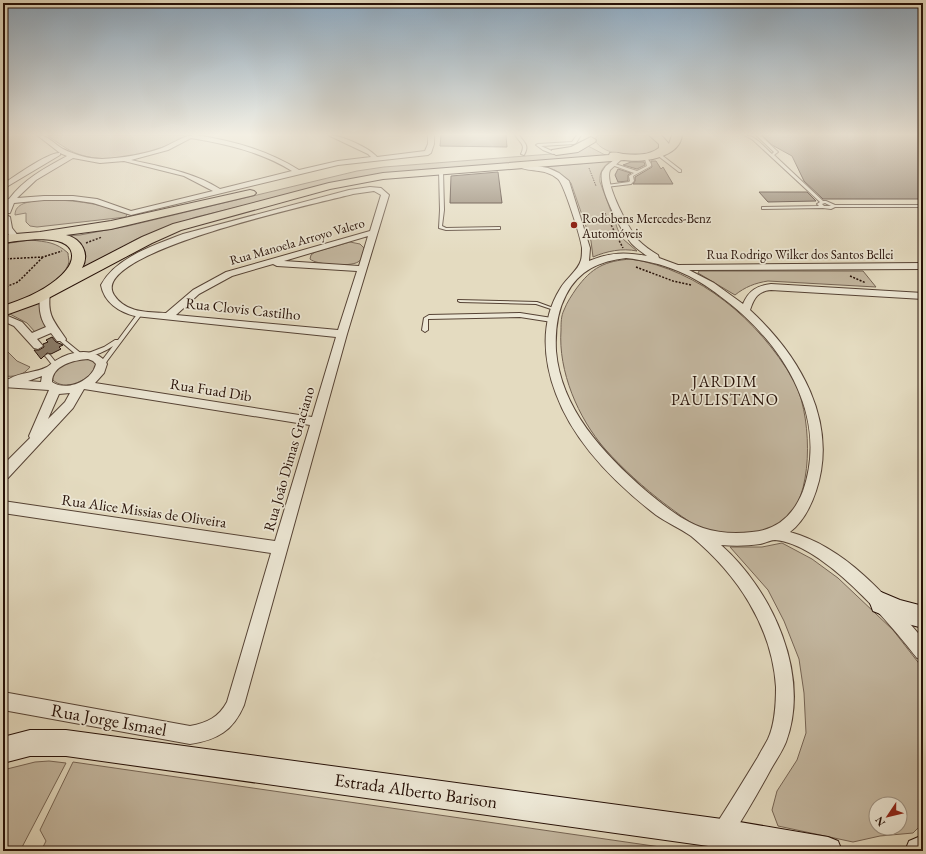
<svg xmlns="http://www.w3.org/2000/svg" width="926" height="854" viewBox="0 0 926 854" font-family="'EB Garamond',serif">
<rect width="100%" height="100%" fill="#e4dbc0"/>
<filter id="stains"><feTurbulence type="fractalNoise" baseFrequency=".005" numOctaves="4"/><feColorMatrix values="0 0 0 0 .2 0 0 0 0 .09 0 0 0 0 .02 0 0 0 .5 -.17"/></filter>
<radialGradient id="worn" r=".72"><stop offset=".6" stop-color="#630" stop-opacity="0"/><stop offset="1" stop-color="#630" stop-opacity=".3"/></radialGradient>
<!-- green -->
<g fill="#c4b8a1" stroke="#756454" fill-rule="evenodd">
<path d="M 47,135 L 187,135 C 159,153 110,166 78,154 C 67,150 57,142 47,135 Z"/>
<path d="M 598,135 L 648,135 L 658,142 L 659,145 C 654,162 599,157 595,139 Z"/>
<path d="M 588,146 L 609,157 L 355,179 L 196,217 L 170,226 L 137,239 L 76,273 L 84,256 L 62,236 L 80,235 L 128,226 L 357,171 L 384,167 L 577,152 Z"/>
<path d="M 610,161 C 603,167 599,172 600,182 L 618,230 L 623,239 L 637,251 C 622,248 607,251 593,257 L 591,241 L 571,183 L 555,170 L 545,167 Z"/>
<path d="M 39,200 C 69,199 98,203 127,213 L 126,217 L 37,227 L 30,226 L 26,222 L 26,213 L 15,215 C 15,203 29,202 39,200 Z"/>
<path d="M 31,240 C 47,242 56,242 68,253 C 68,256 69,260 69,262 C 64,283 22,301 3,306 L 3,244 Z"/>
<path d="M 350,242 L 360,244 L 364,248 C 364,252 363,259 358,262 C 350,267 316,265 310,259 L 311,255 L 315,252 Z"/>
<path d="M 631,259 C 700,270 758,320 793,379 C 811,410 815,488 789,516 C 787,518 783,521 780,523 C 776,526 771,532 767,533 C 761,535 753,534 747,534 C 730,535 714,534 699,527 C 687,521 676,512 665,504 C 644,488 623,469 605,449 C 578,418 558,371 561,330 C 561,323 561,316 564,310 C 567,302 572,295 576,289 C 592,267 605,261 631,259 Z"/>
<path d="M 699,271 L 863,271 L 876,287 L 768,281 C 755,283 745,287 735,295 L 698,273 Z"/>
<path d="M 41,301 L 41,318 L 46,325 L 45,328 L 35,332 L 27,323 L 6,312 Z"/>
<path d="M 3,347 L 17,361 L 30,367 C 23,376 14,377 3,376 Z"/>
<path d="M 82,357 L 95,360 L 96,365 C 91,380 64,393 52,379 C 54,365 71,362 82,357 Z"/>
<path d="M 782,543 L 812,559 L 838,578 L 893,630 L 921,666 L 923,670 L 923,823 L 913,833 L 880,836 L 853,842 L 778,826 L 772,810 L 777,791 L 797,760 L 806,733 L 804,693 L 799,659 L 784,621 L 768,590 L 730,547 L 762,547 ZM 876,804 L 900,804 L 900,828 L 876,828 Z"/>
<path d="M 49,761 L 66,763 L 20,851 L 3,851 L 3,770 L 35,762 Z"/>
<path d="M 73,762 L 688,851 L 41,851 L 46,841 L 40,830 Z"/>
</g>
<!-- building -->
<g fill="#897a67" stroke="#261007">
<path d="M 441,135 L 506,135 L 507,147 L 440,146 Z"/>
<path d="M 762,135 L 923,135 L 923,199 L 823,199 L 804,181 L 792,156 L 772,145 Z"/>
<path d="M 651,161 L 656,161 L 661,169 L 663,167 L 673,184 L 633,184 L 635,181 L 635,177 L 652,167 Z"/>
<path d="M 631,162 L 644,162 L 645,165 L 637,169 L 623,165 Z"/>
<path d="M 618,169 L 631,173 L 628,175 L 628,181 L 618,182 L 615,175 Z"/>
<path d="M 498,172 L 502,203 L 450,203 L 451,176 Z"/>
<path d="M 759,192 L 807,192 L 816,201 L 768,202 Z"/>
<path d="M 52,337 L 56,342 L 63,345 L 59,347 L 61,349 L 51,354 L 47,353 L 41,359 L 34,350 L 39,350 L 44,347 L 43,344 L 48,342 L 46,340 Z"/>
</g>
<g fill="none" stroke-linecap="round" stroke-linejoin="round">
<defs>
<g id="lane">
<path d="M 515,135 L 519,135 C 524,143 530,145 524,155 L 521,154 C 526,144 520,143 515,135 Z"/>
<path d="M 577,135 L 581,135 L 576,143 L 574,144 L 541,146 L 554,152 L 555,153 L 553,154 L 543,150 L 536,145 L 538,144 L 572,142 Z"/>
<path d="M 744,135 C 755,135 764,147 772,154 L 774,152 L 756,135 L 760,135 L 778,152 L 774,155 L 823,201 L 826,201 L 835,205 L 923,205 L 923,207 L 835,207 L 831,209 L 823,208 L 762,209 L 762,207 L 763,207 L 819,206 L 817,204 L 820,202 L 753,140 ZM 825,203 L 831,206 L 824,206 L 822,204 Z"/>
<path d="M 657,153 L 659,153 L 681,170 L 681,172 L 679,172 L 657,155 Z"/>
<path d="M 644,156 L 646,156 L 651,164 L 651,166 L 633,176 L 634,181 L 631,184 L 606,187 L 605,186 L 607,185 L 629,182 L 630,181 L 629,176 L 634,173 L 612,165 L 612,163 L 637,171 L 647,166 Z"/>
<path d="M 441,170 L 443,171 L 444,210 L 442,226 L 446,228 L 499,227 L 500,227 L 500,229 L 446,230 L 439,228 L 440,210 L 439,171 Z"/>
<path d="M 458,300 L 537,302 L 556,309 L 554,310 L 536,304 L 460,302 L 458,301 Z"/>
<path d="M 140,312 L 142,314 L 107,361 L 103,369 L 99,369 L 98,368 L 103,359 L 113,346 C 106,351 95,356 86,356 L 85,355 L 86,354 L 104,347 L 115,340 L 118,340 L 138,313 Z"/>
<path d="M 520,313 L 552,318 L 554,320 L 552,322 L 520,317 L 429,319 L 428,319 L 428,330 L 425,332 L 422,330 L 424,318 L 429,315 Z"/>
<path d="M 61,337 L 83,355 L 84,356 L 83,357 L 79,357 L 59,340 L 58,339 Z"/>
<path d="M 48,354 L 50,355 L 58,365 L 59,366 L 58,367 L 54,367 L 46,357 L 45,356 L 46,355 Z"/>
</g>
<g id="street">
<path d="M 37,135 C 48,135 54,144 63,149 C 75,155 89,159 102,159 C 122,158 142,155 162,148 C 174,143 184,135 196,135 C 233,141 267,150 299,170 L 338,161 L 371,157 L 368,154 L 328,135 C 341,135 368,147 377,157 L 425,151 L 428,144 L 428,135 L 434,135 L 434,144 L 431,153 L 428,155 L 338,165 L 131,215 L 93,203 L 73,200 L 44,200 L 14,203 L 10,213 L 4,213 L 3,211 L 6,204 L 3,204 L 3,200 L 9,199 C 24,179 45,168 67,156 L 60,153 L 60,155 L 3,189 L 3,184 C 14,177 48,152 60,153 ZM 191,138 C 227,144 261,152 292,171 L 220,189 C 193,172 162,167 131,160 L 168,150 ZM 73,158 L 100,163 L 124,161 L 184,176 L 213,191 L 131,211 L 97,199 L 73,196 L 44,196 L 17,198 L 36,180 Z"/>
<path d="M 618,157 L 623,158 L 610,170 C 604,184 629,229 638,240 C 644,246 651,251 658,255 L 659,258 L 678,265 L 923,263 L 923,269 L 689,270 L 714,283 L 743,304 C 749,290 757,286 771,284 L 923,293 L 923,299 L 771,290 C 758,291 754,298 750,310 C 800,356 839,422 816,491 C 811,506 803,522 790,532 C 845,547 888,597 923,639 L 923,660 L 917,658 C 889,622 823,544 775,540 C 771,540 765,543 760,544 C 747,546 734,546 721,545 C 772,590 811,674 786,742 C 782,752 776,760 771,769 C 758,793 744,817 729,840 L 722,843 L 715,840 L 712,833 L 715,826 C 730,803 744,780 758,757 C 761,751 765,745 768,739 C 775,724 776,704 776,687 C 772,626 737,574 691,536 C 680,528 667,523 656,515 C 616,484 574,443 556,394 C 543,360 540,321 560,289 C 566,278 578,271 581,260 C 582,257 582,251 582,248 C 581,238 564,184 558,179 C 544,167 528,173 517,166 L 520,164 L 526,164 L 548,168 L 559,173 L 569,181 L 590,248 L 589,261 C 610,252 626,252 647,256 C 642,252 637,249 632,244 C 621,231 598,188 602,172 L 606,166 ZM 626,258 C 644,260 661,264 678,271 C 693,277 707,286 720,296 C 780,340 830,414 803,491 C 794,514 778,530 752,532 C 736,534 718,533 703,528 C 682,521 662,504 645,490 C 603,453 561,409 556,351 C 555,331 557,312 566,295 C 579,270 600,261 626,258 Z"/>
<path d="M 370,187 L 381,188 L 389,195 L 347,334 L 244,705 C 233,731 217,740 190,744 L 3,710 L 3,692 L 190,726 C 207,723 219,717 227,702 L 271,553 L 3,513 L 3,501 L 275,541 L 310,425 L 84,389 L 73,408 L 8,478 L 3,479 L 3,465 L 30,438 L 29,436 L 49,390 L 3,387 L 3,379 L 9,379 C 20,372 36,373 47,367 C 50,365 52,363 55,361 C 70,351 96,346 107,364 L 104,373 L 95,383 L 312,417 L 336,337 L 135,316 C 119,312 104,302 101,285 C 116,257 155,245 183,234 L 349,190 ZM 374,191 L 381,195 L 370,231 L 226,272 L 193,290 L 166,313 C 147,312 126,313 114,295 C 86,252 324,202 353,194 ZM 368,236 L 359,266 L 284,261 ZM 273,264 L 277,266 L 357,271 L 338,330 L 176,315 L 199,294 L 232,276 ZM 88,359 L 93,361 L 96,364 C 92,381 67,392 52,382 C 52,365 74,360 88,359 ZM 42,376 L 41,382 L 28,381 ZM 70,393 L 65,402 L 48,419 L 59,394 Z"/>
<path d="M 6,215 L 10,217 L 12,228 L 19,237 L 18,239 L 12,239 L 3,227 L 3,216 Z"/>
<path d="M 45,290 L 50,293 C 47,316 54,321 66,339 L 65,341 L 57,341 L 51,333 L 37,339 L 43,346 L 38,349 L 34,348 L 14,326 L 3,321 L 3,314 L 22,322 L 32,333 L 46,327 C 39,316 39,306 40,293 Z"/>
</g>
<g id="secondary">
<path d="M 881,592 L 900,600 L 923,606 L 923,628 L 900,622 L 873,611 L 870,603 L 873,595 Z"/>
<path d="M 30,730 L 66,730 L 722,819 L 828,837 L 838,841 L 842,851 L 744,851 L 66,756 L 30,756 L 3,763 L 3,737 Z"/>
<path d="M 923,835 L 923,851 L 905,851 L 909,841 Z"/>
</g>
<g id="primary">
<path d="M 649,135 L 661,135 L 669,144 L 672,135 L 682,135 C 680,158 642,163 624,160 L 383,179 L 330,189 L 181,230 L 152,243 L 39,303 L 3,316 L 3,306 C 21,300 40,293 56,280 C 63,274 72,266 72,256 C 72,231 18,241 3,243 L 3,235 L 40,232 L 111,221 L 250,190 L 254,191 L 256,193 L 254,195 L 250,196 L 111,229 L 66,235 C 82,239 90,254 82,268 L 142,237 L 173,224 L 329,183 L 383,173 L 609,155 L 610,153 C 615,152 619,153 623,154 C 636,155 648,156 659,148 L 659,144 Z"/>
<path d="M 591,137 L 596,140 L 595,142 L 578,152 L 556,155 L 551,152 L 552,150 L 571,147 Z"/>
</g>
</defs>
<!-- lane casing -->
<use href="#lane" stroke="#564335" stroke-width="2"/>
<!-- street casing -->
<use href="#street" stroke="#564335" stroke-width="2"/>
<!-- secondary casing -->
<use href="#secondary" stroke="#261007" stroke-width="2"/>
<!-- primary casing -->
<use href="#primary" stroke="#261007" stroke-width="2"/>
<!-- path-far1 -->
<g stroke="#261007" stroke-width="1" stroke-dasharray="1.5 1" stroke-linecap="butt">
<path d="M 589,168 L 596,186"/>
<path d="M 605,213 L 608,220"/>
</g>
<!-- path -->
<g stroke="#261007" stroke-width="1.5" stroke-dasharray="2 1.5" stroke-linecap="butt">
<path d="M 608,219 L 623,248"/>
<path d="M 86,243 L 102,237"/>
<path d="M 3,259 L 43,257 L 62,251"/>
<path d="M 636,267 L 673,281 L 691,285"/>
<path d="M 850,276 L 866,283"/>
<path d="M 3,288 L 18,282 L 43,257"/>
</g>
<!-- lane -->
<use href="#lane" fill="#ede8d6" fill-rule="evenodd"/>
<!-- street -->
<use href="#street" fill="#ede8d6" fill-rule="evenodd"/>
<!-- secondary -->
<use href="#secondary" fill="#ede8d6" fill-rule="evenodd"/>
<!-- primary -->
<use href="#primary" fill="#e4dbc0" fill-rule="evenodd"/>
</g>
<!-- sky -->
<linearGradient id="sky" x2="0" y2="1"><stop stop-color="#8ca8bf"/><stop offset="0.53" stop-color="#f3efe3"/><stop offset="1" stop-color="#f3efe3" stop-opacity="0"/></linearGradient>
<rect width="926" height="254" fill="url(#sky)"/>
<!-- markers -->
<circle fill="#8f2418" stroke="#ede8d6" stroke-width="1.5" cx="574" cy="225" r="4"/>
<g text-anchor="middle" stroke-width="3.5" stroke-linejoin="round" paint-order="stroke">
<!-- far-poi labels -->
<g font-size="13" fill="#261007" stroke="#ede8d6" text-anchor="start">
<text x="582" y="223">Rodobens Mercedes-Benz<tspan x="582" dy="15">Automóveis</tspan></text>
</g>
<!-- far-street labels -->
<g font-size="13" fill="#261007" stroke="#ede8d6">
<text transform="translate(297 241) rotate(-16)" y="5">Rua Manoela Arroyo Valero</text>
<text x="800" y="259">Rua Rodrigo Wilker dos Santos Bellei</text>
</g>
<!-- street labels -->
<g font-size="15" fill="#261007" stroke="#ede8d6">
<text transform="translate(243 309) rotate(6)" y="5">Rua Clovis Castilho</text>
<text transform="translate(211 390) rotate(9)" y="5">Rua Fuad Dib</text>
<text transform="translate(289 459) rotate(-74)" y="5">Rua João Dimas Graciano</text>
<text transform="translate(144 511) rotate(8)" y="5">Rua Alice Missias de Oliveira</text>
</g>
<!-- neighbourhood labels -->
<g font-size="16" letter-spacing="1" fill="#261007" stroke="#ede8d6">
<text x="725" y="387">JARDIM<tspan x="725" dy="18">PAULISTANO</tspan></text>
</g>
<!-- near-street labels -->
<g font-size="18" fill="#261007" stroke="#ede8d6">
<text transform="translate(109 720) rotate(10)" y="6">Rua Jorge Ismael</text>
<text transform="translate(416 791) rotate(8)" y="6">Estrada Alberto Barison</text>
</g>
</g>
<!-- margin -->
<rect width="926" height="854" fill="none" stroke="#e4dbc0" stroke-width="16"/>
<rect x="4" y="4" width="918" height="846" fill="none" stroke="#261007" stroke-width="2"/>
<rect x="8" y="8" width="910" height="838" fill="none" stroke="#261007"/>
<!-- north arrow -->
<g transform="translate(888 816) rotate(235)"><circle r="19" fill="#ede8d6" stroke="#9d9283"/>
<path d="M0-3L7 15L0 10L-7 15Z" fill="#8f2418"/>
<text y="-6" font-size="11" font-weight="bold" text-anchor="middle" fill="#261007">N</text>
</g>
<rect width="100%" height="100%" filter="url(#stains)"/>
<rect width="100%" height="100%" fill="url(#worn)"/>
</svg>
